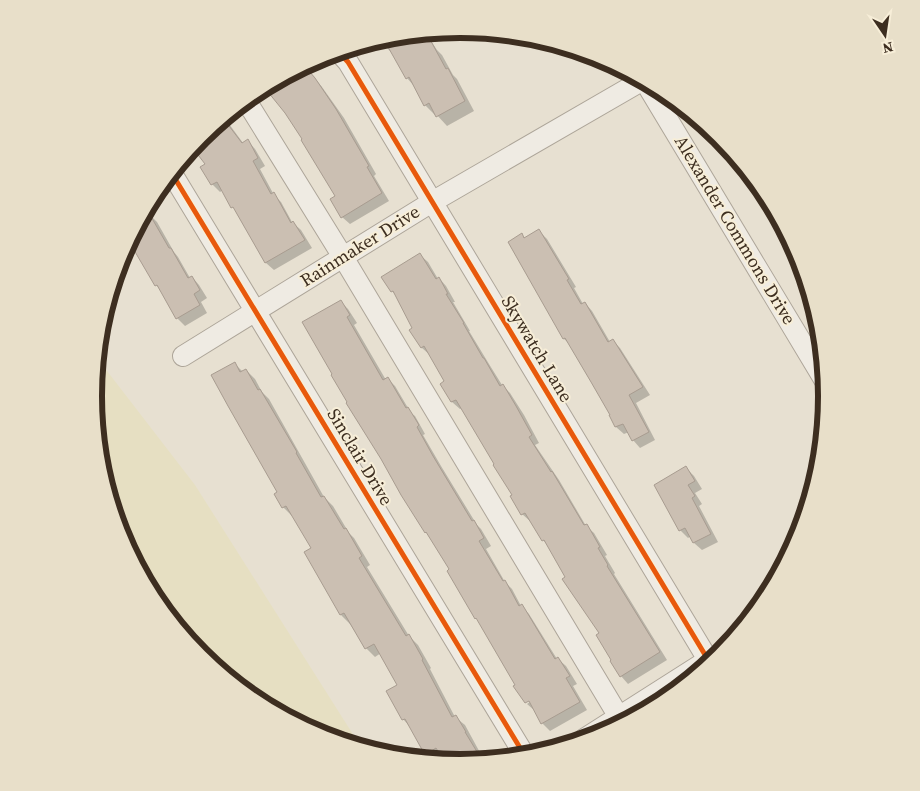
<svg xmlns="http://www.w3.org/2000/svg" width="920" height="791" viewBox="0 0 920 791" font-family="'Source Serif 4',serif">
<rect width="100%" height="100%" fill="#e7e0d1"/>
<!-- farmland -->
<path fill="#e6dfc2" d="M 97,358 L 195,485 L 361,747 L 319,734 L 256,700 L 200,655 L 155,599 L 121,536 L 100,467 L 93,395 Z"/>
<!-- shadow -->
<g fill="#0003">
<path d="M 425,32 L 437,50 L 442,55 L 453,75 L 457,79 L 474,111 L 447,126 L 436,114 L 435,115 L 425,105 L 415,87 L 407,78 L 393,54 L 385,46 L 380,38 L 389,36 Z"/>
<path d="M 304,65 L 322,87 L 344,118 L 376,174 L 374,176 L 389,201 L 350,224 L 342,217 L 336,196 L 304,139 L 286,112 L 266,87 L 270,83 Z"/>
<path d="M 224,117 L 243,143 L 248,141 L 255,149 L 265,166 L 260,169 L 274,195 L 281,202 L 292,222 L 301,230 L 312,248 L 274,270 L 266,263 L 223,190 L 220,192 L 212,184 L 206,165 L 193,146 L 201,136 Z"/>
<path d="M 145,210 L 157,222 L 174,252 L 178,257 L 190,278 L 192,277 L 199,285 L 207,298 L 201,302 L 207,313 L 185,326 L 177,318 L 162,291 L 156,285 L 138,254 L 134,250 L 129,241 Z"/>
<path d="M 539,231 L 547,239 L 576,287 L 574,288 L 583,304 L 585,303 L 592,311 L 610,342 L 612,340 L 620,348 L 650,395 L 636,403 L 655,440 L 640,448 L 633,440 L 629,432 L 624,434 L 616,427 L 610,416 L 611,415 L 571,345 L 564,339 L 509,242 L 522,235 L 526,239 Z"/>
<path d="M 420,255 L 428,262 L 438,279 L 439,278 L 446,286 L 455,302 L 453,302 L 470,331 L 469,331 L 489,364 L 502,385 L 510,393 L 524,415 L 539,443 L 535,445 L 559,480 L 586,526 L 594,533 L 607,555 L 605,556 L 615,573 L 614,574 L 667,660 L 628,684 L 621,676 L 600,634 L 550,548 L 543,540 L 530,521 L 522,514 L 496,464 L 462,408 L 460,409 L 452,402 L 442,384 L 446,382 L 430,355 L 422,348 L 414,329 L 398,298 L 392,291 Z"/>
<path d="M 340,301 L 348,309 L 357,323 L 354,325 L 386,380 L 388,379 L 395,386 L 411,413 L 415,416 L 425,434 L 423,435 L 441,466 L 477,525 L 481,529 L 491,546 L 486,549 L 505,582 L 512,589 L 521,606 L 529,614 L 557,659 L 558,659 L 566,666 L 577,684 L 573,686 L 587,710 L 550,731 L 542,723 L 534,710 L 527,704 L 534,699 L 517,685 L 451,570 L 432,539 L 426,532 L 402,495 Z"/>
<path d="M 235,364 L 243,372 L 246,370 L 255,379 L 262,392 L 269,399 L 324,497 L 333,506 L 349,533 L 354,538 L 370,565 L 367,567 L 409,636 L 418,645 L 431,668 L 430,669 L 455,717 L 465,725 L 484,760 L 460,762 L 445,761 L 444,758 L 440,760 L 432,759 L 426,754 L 411,728 L 403,719 L 399,686 L 381,653 L 375,657 L 366,648 L 350,624 L 341,615 L 306,552 L 313,548 L 293,515 L 292,516 L 283,507 L 279,492 Z"/>
<path d="M 686,468 L 694,476 L 702,489 L 695,493 L 702,504 L 699,506 L 718,542 L 702,550 L 694,543 L 691,536 L 688,538 L 680,530 Z"/>
</g>
<!-- building -->
<g fill="#cbbfb2" stroke="#a89c90">
<path d="M 426,32 L 446,69 L 448,68 L 465,101 L 436,117 L 429,103 L 424,106 L 409,77 L 406,79 L 383,38 L 389,36 Z"/>
<path d="M 304,65 L 315,78 L 336,109 L 369,166 L 367,167 L 382,193 L 341,218 L 330,199 L 335,196 L 301,140 L 302,139 L 285,113 L 264,87 Z"/>
<path d="M 223,118 L 242,143 L 248,139 L 258,158 L 253,161 L 271,194 L 274,192 L 291,223 L 293,221 L 305,240 L 265,263 L 233,207 L 231,208 L 217,182 L 211,185 L 200,167 L 205,164 L 192,147 L 201,136 Z"/>
<path d="M 146,208 L 169,248 L 171,248 L 188,278 L 192,276 L 200,290 L 194,294 L 200,305 L 176,319 L 157,285 L 155,286 L 134,250 L 120,258 Z"/>
<path d="M 539,229 L 569,279 L 567,280 L 581,304 L 585,302 L 608,342 L 613,339 L 643,387 L 629,395 L 649,432 L 632,441 L 623,424 L 615,427 L 609,415 L 610,415 L 591,382 L 565,338 L 563,339 L 508,242 L 522,233 L 524,238 Z"/>
<path d="M 420,253 L 436,279 L 439,277 L 448,294 L 446,294 L 464,323 L 463,323 L 483,358 L 484,358 L 500,386 L 503,384 L 516,406 L 532,435 L 529,437 L 551,472 L 552,471 L 584,525 L 587,524 L 600,547 L 598,548 L 608,565 L 607,566 L 660,652 L 620,677 L 610,661 L 611,660 L 596,635 L 599,633 L 562,579 L 565,577 L 544,540 L 542,541 L 525,513 L 521,515 L 510,496 L 512,495 L 493,465 L 494,464 L 456,400 L 451,402 L 440,384 L 444,381 L 424,346 L 421,348 L 409,330 L 412,328 L 393,291 L 391,292 L 381,277 Z"/>
<path d="M 341,300 L 350,315 L 347,317 L 383,380 L 388,377 L 406,408 L 408,407 L 419,425 L 417,427 L 433,456 L 472,521 L 474,520 L 484,538 L 479,541 L 503,581 L 505,580 L 519,606 L 522,604 L 555,659 L 558,657 L 570,676 L 566,678 L 580,702 L 541,724 L 529,701 L 525,703 L 513,686 L 515,685 L 476,618 L 475,619 L 447,571 L 449,569 L 426,532 L 425,533 L 401,495 L 381,459 L 346,403 L 347,402 L 331,375 L 332,374 L 302,322 Z"/>
<path d="M 235,362 L 240,372 L 246,369 L 258,390 L 260,389 L 297,452 L 296,453 L 321,497 L 324,496 L 344,529 L 346,528 L 362,556 L 359,558 L 406,636 L 409,634 L 423,659 L 422,660 L 452,717 L 456,715 L 466,732 L 465,732 L 482,760 L 460,762 L 444,761 L 436,748 L 425,755 L 405,719 L 402,720 L 386,691 L 397,685 L 374,644 L 365,649 L 344,613 L 340,615 L 304,552 L 311,548 L 286,506 L 282,508 L 274,494 L 277,492 L 228,406 L 211,375 Z"/>
<path d="M 686,466 L 695,481 L 688,485 L 695,496 L 692,498 L 711,534 L 693,543 L 685,528 L 679,531 L 654,485 Z"/>
</g>
<g fill="none" stroke-linecap="round" stroke-linejoin="round">
<defs>
<g id="minor">
<path d="M 338,51 L 348,62 L 710,663"/>
<path d="M 644,80 L 825,381"/>
<path d="M 244,101 L 252,110 L 343,257 L 619,717"/>
<path d="M 171,172 L 525,756"/>
<path d="M 183,356 L 432,202 L 643,80"/>
<path d="M 584,739 L 708,660"/>
</g>
</defs>
<!-- minor casing -->
<use href="#minor" stroke="#ada599" stroke-width="22"/>
<!-- minor -->
<use href="#minor" stroke="#efebe3" stroke-width="20"/>
<defs>
<g id="cycleway">
<path d="M 338,51 L 348,62 L 710,663"/>
<path d="M 171,172 L 525,756"/>
</g>
</defs>
<!-- cycleway casing -->
<use href="#cycleway" stroke="#f7eed8" stroke-width="8"/>
<!-- cycleway -->
<use href="#cycleway" stroke="#e8590c" stroke-width="5"/>
</g>
<g text-anchor="middle" stroke-width="4" stroke-linejoin="round" paint-order="stroke">
<!-- street labels -->
<g font-size="18" fill="#3d2e20" stroke="#f7eed8">
<text transform="translate(735 230) rotate(59)" y="6">Alexander Commons Drive</text>
<text transform="translate(360 246) rotate(-32)" y="6">Rainmaker Drive</text>
<text transform="translate(537 349) rotate(59)" y="6">Skywatch Lane</text>
<text transform="translate(360 457) rotate(59)" y="6">Sinclair Drive</text>
</g>
</g>
<!-- crop -->
<path d="M0 0H920V791H0ZM102 396a358 358 0 1 1 716 0a358 358 0 1 1-716 0Z" fill="#e8dfc9" fill-rule="evenodd"/>
<path fill="none" stroke="#3d2e20" stroke-width="6" d="M102 396a358 358 0 1 1 716 0a358 358 0 1 1-716 0Z"/>
<!-- north arrow -->
<g transform="translate(885 35) rotate(167)" stroke="#f7eed8" stroke-width="4" paint-order="stroke">
<path d="M0-4L9 19L0 12L-9 19Z" fill="#3d2e20"/>
<text y="-8" font-size="14" font-weight="bold" text-anchor="middle" fill="#3d2e20">N</text>
</g>
</svg>
